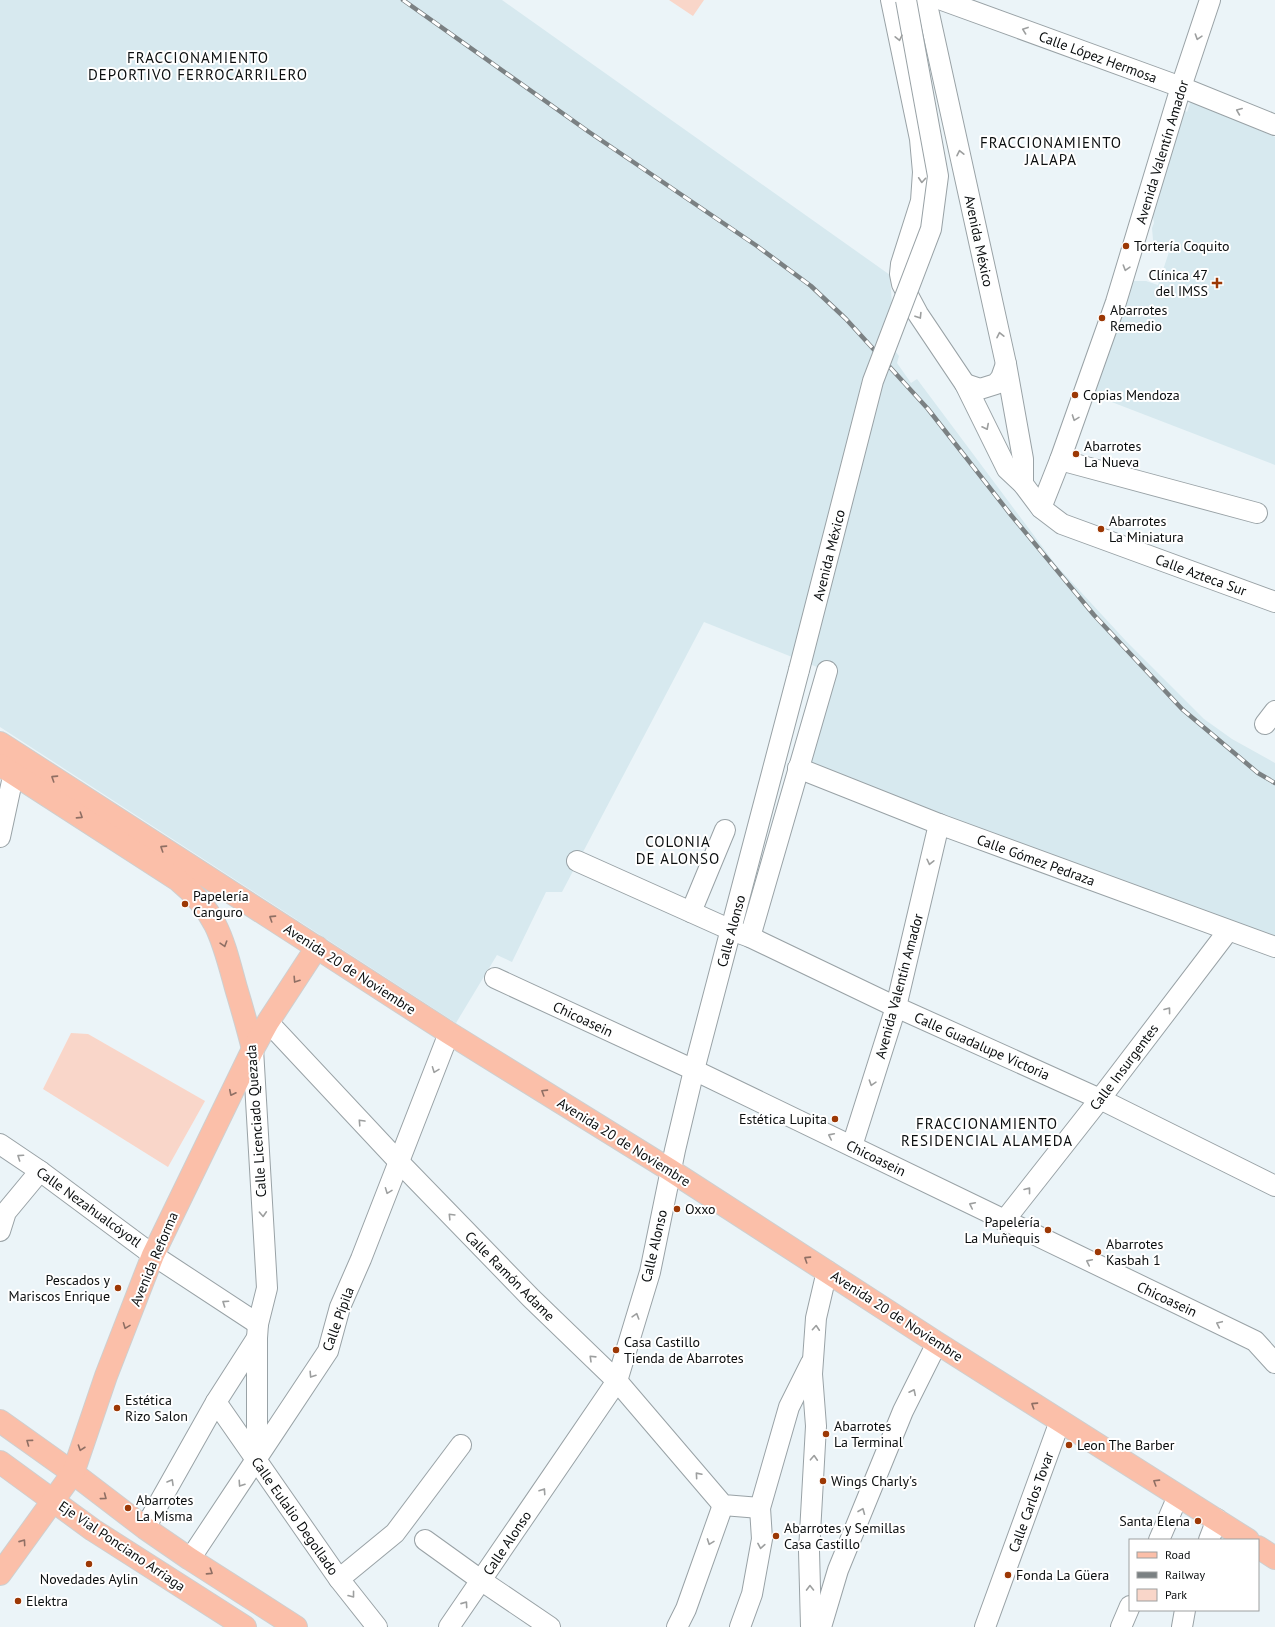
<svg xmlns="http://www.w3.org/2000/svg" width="1275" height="1627" viewBox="0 0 1275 1627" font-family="'PT Sans',sans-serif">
<rect width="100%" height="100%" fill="#ebf4f8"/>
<!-- built -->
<g fill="#d7e9ef">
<path d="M 0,0 L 502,0 L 890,275 L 895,351 L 899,356 L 897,363 L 911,383 L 917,379 L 1056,565 L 1126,641 L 1204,719 L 1232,739 L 1275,763 L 1275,941 L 804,765 L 827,671 L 704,622 L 562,892 L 546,892 L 512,962 L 497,955 L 456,1023 L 0,727 Z"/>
<path d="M 1191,101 L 1275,137 L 1275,465 L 1109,401 L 1087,396 L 1124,277 L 1135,281 L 1146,281 L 1158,285 L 1170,249 L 1163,249 L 1157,246 L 1153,240 L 1152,228 L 1154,223 L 1152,211 L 1181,108 L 1187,112 Z"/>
</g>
<!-- green -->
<g fill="#f9d6c9">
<path d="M 669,0 L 704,0 L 693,16 Z"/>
<path d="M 71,1033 L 88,1034 L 205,1101 L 168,1167 L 43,1089 Z"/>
</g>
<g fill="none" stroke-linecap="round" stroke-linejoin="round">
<defs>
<g id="minor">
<path d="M 891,0 L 920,139 L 923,172 L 921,201 L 901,264 L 900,274 L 902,284 L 918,314 L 965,384 L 1007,469 L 1023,484 L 1041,508 L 1062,524 L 1275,602"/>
<path d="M 926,0 L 1006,364 L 1023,459 L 1023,484"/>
<path d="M 942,0 L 1181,87 L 1275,125"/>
<path d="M 965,384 L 980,389 L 996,384 L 1001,378 L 1006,364"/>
<path d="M 1060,460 L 1257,513"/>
<path d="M 1041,508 L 1060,460 L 1116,302 L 1181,87 L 1210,0"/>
<path d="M 1265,724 L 1275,711"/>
<path d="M 798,768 L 939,824 L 1275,947"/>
<path d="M 0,837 L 17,758"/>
<path d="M 577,861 L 731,930 L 750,937 L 896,1007 L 1100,1099 L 1275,1186"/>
<path d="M 691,912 L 725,830"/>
<path d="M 750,937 L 827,671"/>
<path d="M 495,978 L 694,1070 L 1255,1341 L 1275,1363"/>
<path d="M 268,1022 L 399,1162 L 531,1298 L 617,1381 L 723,1505 L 760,1508"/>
<path d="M 253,1049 L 267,1288 L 258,1324 L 257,1338 L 257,1460"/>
<path d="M 0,1144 L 40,1171 L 153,1255 L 258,1324"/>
<path d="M 852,1146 L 896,1007 L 939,824"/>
<path d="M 1004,1221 L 1100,1099 L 1228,931"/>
<path d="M 0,1231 L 6,1212 L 40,1171"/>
<path d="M 216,1402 L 339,1579 L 377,1627"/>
<path d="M 145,1528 L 216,1402 L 257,1338"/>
<path d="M 425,1540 L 482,1581 L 550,1627"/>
<path d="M 1159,1540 L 1178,1496"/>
<path d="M 1209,1540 L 1217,1519"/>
<path d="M 190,1559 L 328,1351 L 340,1307 L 361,1259 L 449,1033"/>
<path d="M 339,1579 L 395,1533 L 461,1445"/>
<path d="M 449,1627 L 617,1381 L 650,1272 L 675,1150 L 694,1070 L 799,670"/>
<path d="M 677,1627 L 686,1609 L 723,1505"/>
<path d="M 740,1627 L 752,1594 L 762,1539 L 760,1508 L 789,1407 L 811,1363"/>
<path d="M 811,1627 L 809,1551 L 816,1426 L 812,1374 L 816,1318 L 827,1271"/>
<path d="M 821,1627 L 838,1570 L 865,1504 L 903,1411 L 937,1343"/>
<path d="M 985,1627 L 1060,1421"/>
<path d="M 1121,1627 L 1130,1606"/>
<path d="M 1182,1627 L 1185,1610"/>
</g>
<g id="major">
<path d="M 0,743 L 449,1033 L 670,1170 L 937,1343 L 1248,1540"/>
<path d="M 0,765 L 178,880 C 218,913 223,941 236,988 C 242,1008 248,1029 253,1049"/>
<path d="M 0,1421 L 73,1473 L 145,1528 L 190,1559 L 296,1627"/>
<path d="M 0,1462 L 93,1530 L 245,1627"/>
<path d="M 1258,1547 L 1275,1558"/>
<path d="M 0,1574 L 73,1473 L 106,1376 L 153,1255 L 253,1049 L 268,1022 L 317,947"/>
</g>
</defs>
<!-- minor casing -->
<use href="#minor" stroke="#99a2a6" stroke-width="22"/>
<!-- major casing -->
<use href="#major" stroke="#cecfcf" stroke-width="24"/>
<!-- minor -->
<use href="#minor" stroke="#fff" stroke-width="20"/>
<!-- major -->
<use href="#major" stroke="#fbbfa9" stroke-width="22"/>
<defs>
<path id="rail" d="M 403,0 L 589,132 L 757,246 L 811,286 L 846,319 L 928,409 L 1011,515 L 1094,615 L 1182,709 L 1258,773 L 1275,783"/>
</defs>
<!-- rail casing -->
<use href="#rail" stroke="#7b8183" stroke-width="4.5"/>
<!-- rail -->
<use href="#rail" stroke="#fff" stroke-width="3" stroke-dasharray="9" stroke-linecap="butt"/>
<defs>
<path id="minor-bridge" d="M 799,670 L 873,381 L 931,229 L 938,176 L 906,0"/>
</defs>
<!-- minor-bridge casing -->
<use href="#minor-bridge" stroke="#99a2a6" stroke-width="22" stroke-linecap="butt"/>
<!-- minor-bridge -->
<use href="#minor-bridge" stroke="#fff" stroke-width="20"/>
</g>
<!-- one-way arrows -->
<defs><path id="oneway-chevron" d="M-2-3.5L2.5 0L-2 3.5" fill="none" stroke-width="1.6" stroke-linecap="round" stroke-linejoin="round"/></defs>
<g stroke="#9d9f9f">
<use href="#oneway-chevron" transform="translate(1025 30) rotate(-160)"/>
<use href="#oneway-chevron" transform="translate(1198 37) rotate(108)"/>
<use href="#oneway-chevron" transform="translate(899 38) rotate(78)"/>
<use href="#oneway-chevron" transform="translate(1239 111) rotate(-158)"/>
<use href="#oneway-chevron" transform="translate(960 153) rotate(-102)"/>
<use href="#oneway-chevron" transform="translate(922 180) rotate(94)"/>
<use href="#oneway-chevron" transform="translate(1126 268) rotate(107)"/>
<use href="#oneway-chevron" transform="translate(919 316) rotate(58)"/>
<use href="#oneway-chevron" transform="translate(1000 335) rotate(-102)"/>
<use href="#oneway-chevron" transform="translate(1075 418) rotate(110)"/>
<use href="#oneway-chevron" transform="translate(986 427) rotate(63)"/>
<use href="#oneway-chevron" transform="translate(930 862) rotate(103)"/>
<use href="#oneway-chevron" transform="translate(1168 1010) rotate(-53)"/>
<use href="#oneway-chevron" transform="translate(435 1070) rotate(111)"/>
<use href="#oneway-chevron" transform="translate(872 1083) rotate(108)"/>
<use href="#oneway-chevron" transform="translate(361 1122) rotate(-133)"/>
<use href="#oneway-chevron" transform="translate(831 1136) rotate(-154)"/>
<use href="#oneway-chevron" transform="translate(20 1157) rotate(-146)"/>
<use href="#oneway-chevron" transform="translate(1028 1190) rotate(-52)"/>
<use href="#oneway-chevron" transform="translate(388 1191) rotate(111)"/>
<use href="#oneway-chevron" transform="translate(972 1205) rotate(-154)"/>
<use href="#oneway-chevron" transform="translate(263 1214) rotate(87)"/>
<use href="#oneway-chevron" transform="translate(451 1216) rotate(-134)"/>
<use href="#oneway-chevron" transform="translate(1089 1262) rotate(-154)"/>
<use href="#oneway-chevron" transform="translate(225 1303) rotate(-146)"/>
<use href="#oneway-chevron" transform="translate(636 1316) rotate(-73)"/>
<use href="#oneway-chevron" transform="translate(1219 1324) rotate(-155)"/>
<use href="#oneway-chevron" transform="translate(816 1328) rotate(-86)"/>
<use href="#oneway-chevron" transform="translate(592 1358) rotate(-136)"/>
<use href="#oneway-chevron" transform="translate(312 1375) rotate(123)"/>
<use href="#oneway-chevron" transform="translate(913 1392) rotate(-64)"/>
<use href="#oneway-chevron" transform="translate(814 1458) rotate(-87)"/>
<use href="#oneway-chevron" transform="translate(698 1475) rotate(-131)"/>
<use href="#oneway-chevron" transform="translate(171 1482) rotate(-60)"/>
<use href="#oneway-chevron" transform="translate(241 1484) rotate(124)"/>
<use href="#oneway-chevron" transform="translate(543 1491) rotate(-56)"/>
<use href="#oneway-chevron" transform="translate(862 1511) rotate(-68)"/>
<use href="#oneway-chevron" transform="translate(710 1542) rotate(110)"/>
<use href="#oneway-chevron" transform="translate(761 1546) rotate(100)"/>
<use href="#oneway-chevron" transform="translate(810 1588) rotate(-91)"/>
<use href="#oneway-chevron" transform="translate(352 1595) rotate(52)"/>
<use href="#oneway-chevron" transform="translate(465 1604) rotate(-55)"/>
</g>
<g stroke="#8f6f64">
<use href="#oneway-chevron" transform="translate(54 778) rotate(-147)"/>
<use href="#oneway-chevron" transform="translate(80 816) rotate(33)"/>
<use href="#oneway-chevron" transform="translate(163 848) rotate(-147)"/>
<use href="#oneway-chevron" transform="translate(272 918) rotate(-147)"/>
<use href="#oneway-chevron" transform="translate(224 944) rotate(73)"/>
<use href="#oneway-chevron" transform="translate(296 980) rotate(123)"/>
<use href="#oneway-chevron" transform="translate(544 1092) rotate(-148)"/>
<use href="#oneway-chevron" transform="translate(232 1093) rotate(116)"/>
<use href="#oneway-chevron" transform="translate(807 1259) rotate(-147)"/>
<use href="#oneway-chevron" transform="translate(126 1326) rotate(111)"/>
<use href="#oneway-chevron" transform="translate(1034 1405) rotate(-147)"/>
<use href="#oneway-chevron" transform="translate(29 1442) rotate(-144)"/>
<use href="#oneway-chevron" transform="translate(81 1448) rotate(109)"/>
<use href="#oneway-chevron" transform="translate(1156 1482) rotate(-148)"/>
<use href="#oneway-chevron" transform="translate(104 1497) rotate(37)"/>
<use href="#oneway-chevron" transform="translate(23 1542) rotate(-55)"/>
<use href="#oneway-chevron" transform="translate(210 1572) rotate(33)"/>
</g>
<!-- markers -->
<g fill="#9c3805" stroke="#fff" stroke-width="1.5">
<circle cx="1126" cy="246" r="4"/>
<path d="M1215 277h4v4h4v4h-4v4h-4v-4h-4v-4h4z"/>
<circle cx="1102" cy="318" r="4"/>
<circle cx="1075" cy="395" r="4"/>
<circle cx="1076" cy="454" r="4"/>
<circle cx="1101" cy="529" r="4"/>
<circle cx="185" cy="904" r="4"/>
<circle cx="835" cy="1119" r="4"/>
<circle cx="677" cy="1209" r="4"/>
<circle cx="1048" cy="1230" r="4"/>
<circle cx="1098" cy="1252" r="4"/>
<circle cx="118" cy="1288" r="4"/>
<circle cx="616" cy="1350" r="4"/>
<circle cx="117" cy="1408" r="4"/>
<circle cx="826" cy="1434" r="4"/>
<circle cx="1069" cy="1445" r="4"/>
<circle cx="823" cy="1481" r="4"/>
<circle cx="128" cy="1508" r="4"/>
<circle cx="1198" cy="1521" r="4"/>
<circle cx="776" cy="1536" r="4"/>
<circle cx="89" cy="1564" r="4"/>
<circle cx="1008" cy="1575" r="4"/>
<circle cx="18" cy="1601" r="4"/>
</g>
<g text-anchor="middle" stroke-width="4" stroke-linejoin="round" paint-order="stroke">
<!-- street labels -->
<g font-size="14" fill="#0b0e0f" stroke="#fff">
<text transform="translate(1098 57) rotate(20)" y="5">Calle López Hermosa</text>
<text transform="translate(1162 152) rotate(-73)" y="5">Avenida Valentín Amador</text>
<text transform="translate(979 241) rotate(78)" y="5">Avenida México</text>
<text transform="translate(829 555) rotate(-76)" y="5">Avenida México</text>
<text transform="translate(1201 575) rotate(20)" y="5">Calle Azteca Sur</text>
<text transform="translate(1036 860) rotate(20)" y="5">Calle Gómez Pedraza</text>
<text transform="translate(731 931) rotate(-75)" y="5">Calle Alonso</text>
<text transform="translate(350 969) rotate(33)" y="5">Avenida 20 de Noviembre</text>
<text transform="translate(899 986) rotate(-75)" y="5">Avenida Valentín Amador</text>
<text transform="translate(583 1019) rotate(25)" y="5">Chicoasein</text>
<text transform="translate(982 1046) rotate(24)" y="5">Calle Guadalupe Victoria</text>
<text transform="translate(1124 1067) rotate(-53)" y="5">Calle Insurgentes</text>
<text transform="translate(256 1121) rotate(-94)" y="5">Calle Licenciado Quezada</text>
<text transform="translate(624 1142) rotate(32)" y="5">Avenida 20 de Noviembre</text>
<text transform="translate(876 1158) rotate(26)" y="5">Chicoasein</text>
<text transform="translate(89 1207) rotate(36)" y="5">Calle Nezahualcóyotl</text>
<text transform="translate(654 1246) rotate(-77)" y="5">Calle Alonso</text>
<text transform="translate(154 1259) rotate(-67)" y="5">Avenida Reforma</text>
<text transform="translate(510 1276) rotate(45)" y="5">Calle Ramón Adame</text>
<text transform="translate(1167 1299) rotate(25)" y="5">Chicoasein</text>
<text transform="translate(897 1316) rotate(33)" y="5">Avenida 20 de Noviembre</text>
<text transform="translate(338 1319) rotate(-70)" y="5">Calle Pípila</text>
<text transform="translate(1031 1502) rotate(-70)" y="5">Calle Carlos Tovar</text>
<text transform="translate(295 1516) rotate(55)" y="5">Calle Eulalio Degollado</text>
<text transform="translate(507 1543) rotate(-56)" y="5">Calle Alonso</text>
<text transform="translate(122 1546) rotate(34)" y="5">Eje Vial Ponciano Arriaga</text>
</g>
<!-- poi labels -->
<g font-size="14" fill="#0b0e0f" stroke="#fff" text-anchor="start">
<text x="1134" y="251">Tortería Coquito</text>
<text x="1208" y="280" text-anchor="end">Clínica 47<tspan x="1208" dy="16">del IMSS</tspan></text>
<text x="1110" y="315">Abarrotes<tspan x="1110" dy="16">Remedio</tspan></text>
<text x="1083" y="400">Copias Mendoza</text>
<text x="1084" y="451">Abarrotes<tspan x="1084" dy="16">La Nueva</tspan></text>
<text x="1109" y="526">Abarrotes<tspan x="1109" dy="16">La Miniatura</tspan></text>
<text x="193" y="901">Papelería<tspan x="193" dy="16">Canguro</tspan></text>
<text x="827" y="1124" text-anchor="end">Estética Lupita</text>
<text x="685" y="1214">Oxxo</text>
<text x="1040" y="1227" text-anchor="end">Papelería<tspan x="1040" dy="16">La Muñequis</tspan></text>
<text x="1106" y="1249">Abarrotes<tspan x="1106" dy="16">Kasbah 1</tspan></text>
<text x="110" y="1285" text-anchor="end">Pescados y<tspan x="110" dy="16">Mariscos Enrique</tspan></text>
<text x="624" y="1347">Casa Castillo<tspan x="624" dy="16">Tienda de Abarrotes</tspan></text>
<text x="125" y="1405">Estética<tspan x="125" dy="16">Rizo Salon</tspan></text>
<text x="834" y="1431">Abarrotes<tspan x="834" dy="16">La Terminal</tspan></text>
<text x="1077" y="1450">Leon The Barber</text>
<text x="831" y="1486">Wings Charly's</text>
<text x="136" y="1505">Abarrotes<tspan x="136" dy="16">La Misma</tspan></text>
<text x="1190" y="1526" text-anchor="end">Santa Elena</text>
<text x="784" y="1533">Abarrotes y Semillas<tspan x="784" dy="16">Casa Castillo</tspan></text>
<text x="1016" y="1580">Fonda La Güera</text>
<text x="89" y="1584" text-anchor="middle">Novedades Aylin</text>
<text x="26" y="1606">Elektra</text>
</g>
<!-- neighbourhood labels -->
<g font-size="15" letter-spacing="1" fill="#0b0e0f" stroke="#fff">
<text x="198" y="63">FRACCIONAMIENTO<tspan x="198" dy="17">DEPORTIVO FERROCARRILERO</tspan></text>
<text x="1051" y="148">FRACCIONAMIENTO<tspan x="1051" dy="17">JALAPA</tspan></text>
<text x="678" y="847">COLONIA<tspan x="678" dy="17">DE ALONSO</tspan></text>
<text x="987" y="1129">FRACCIONAMIENTO<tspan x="987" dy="17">RESIDENCIAL ALAMEDA</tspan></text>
</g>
</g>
<!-- legend -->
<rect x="1129" y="1539" width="130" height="72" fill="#ffffff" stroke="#9d9f9f"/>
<rect x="1137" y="1552" width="20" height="6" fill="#fbbfa9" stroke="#9d9f9f"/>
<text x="1165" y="1559" font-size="12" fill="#0b0e0f">Road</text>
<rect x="1137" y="1572" width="20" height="6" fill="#7b8183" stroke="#9d9f9f"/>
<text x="1165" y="1579" font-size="12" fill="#0b0e0f">Railway</text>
<rect x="1137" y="1589" width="20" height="12" fill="#f9d6c9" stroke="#9d9f9f"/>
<text x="1165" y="1599" font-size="12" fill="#0b0e0f">Park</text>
</svg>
